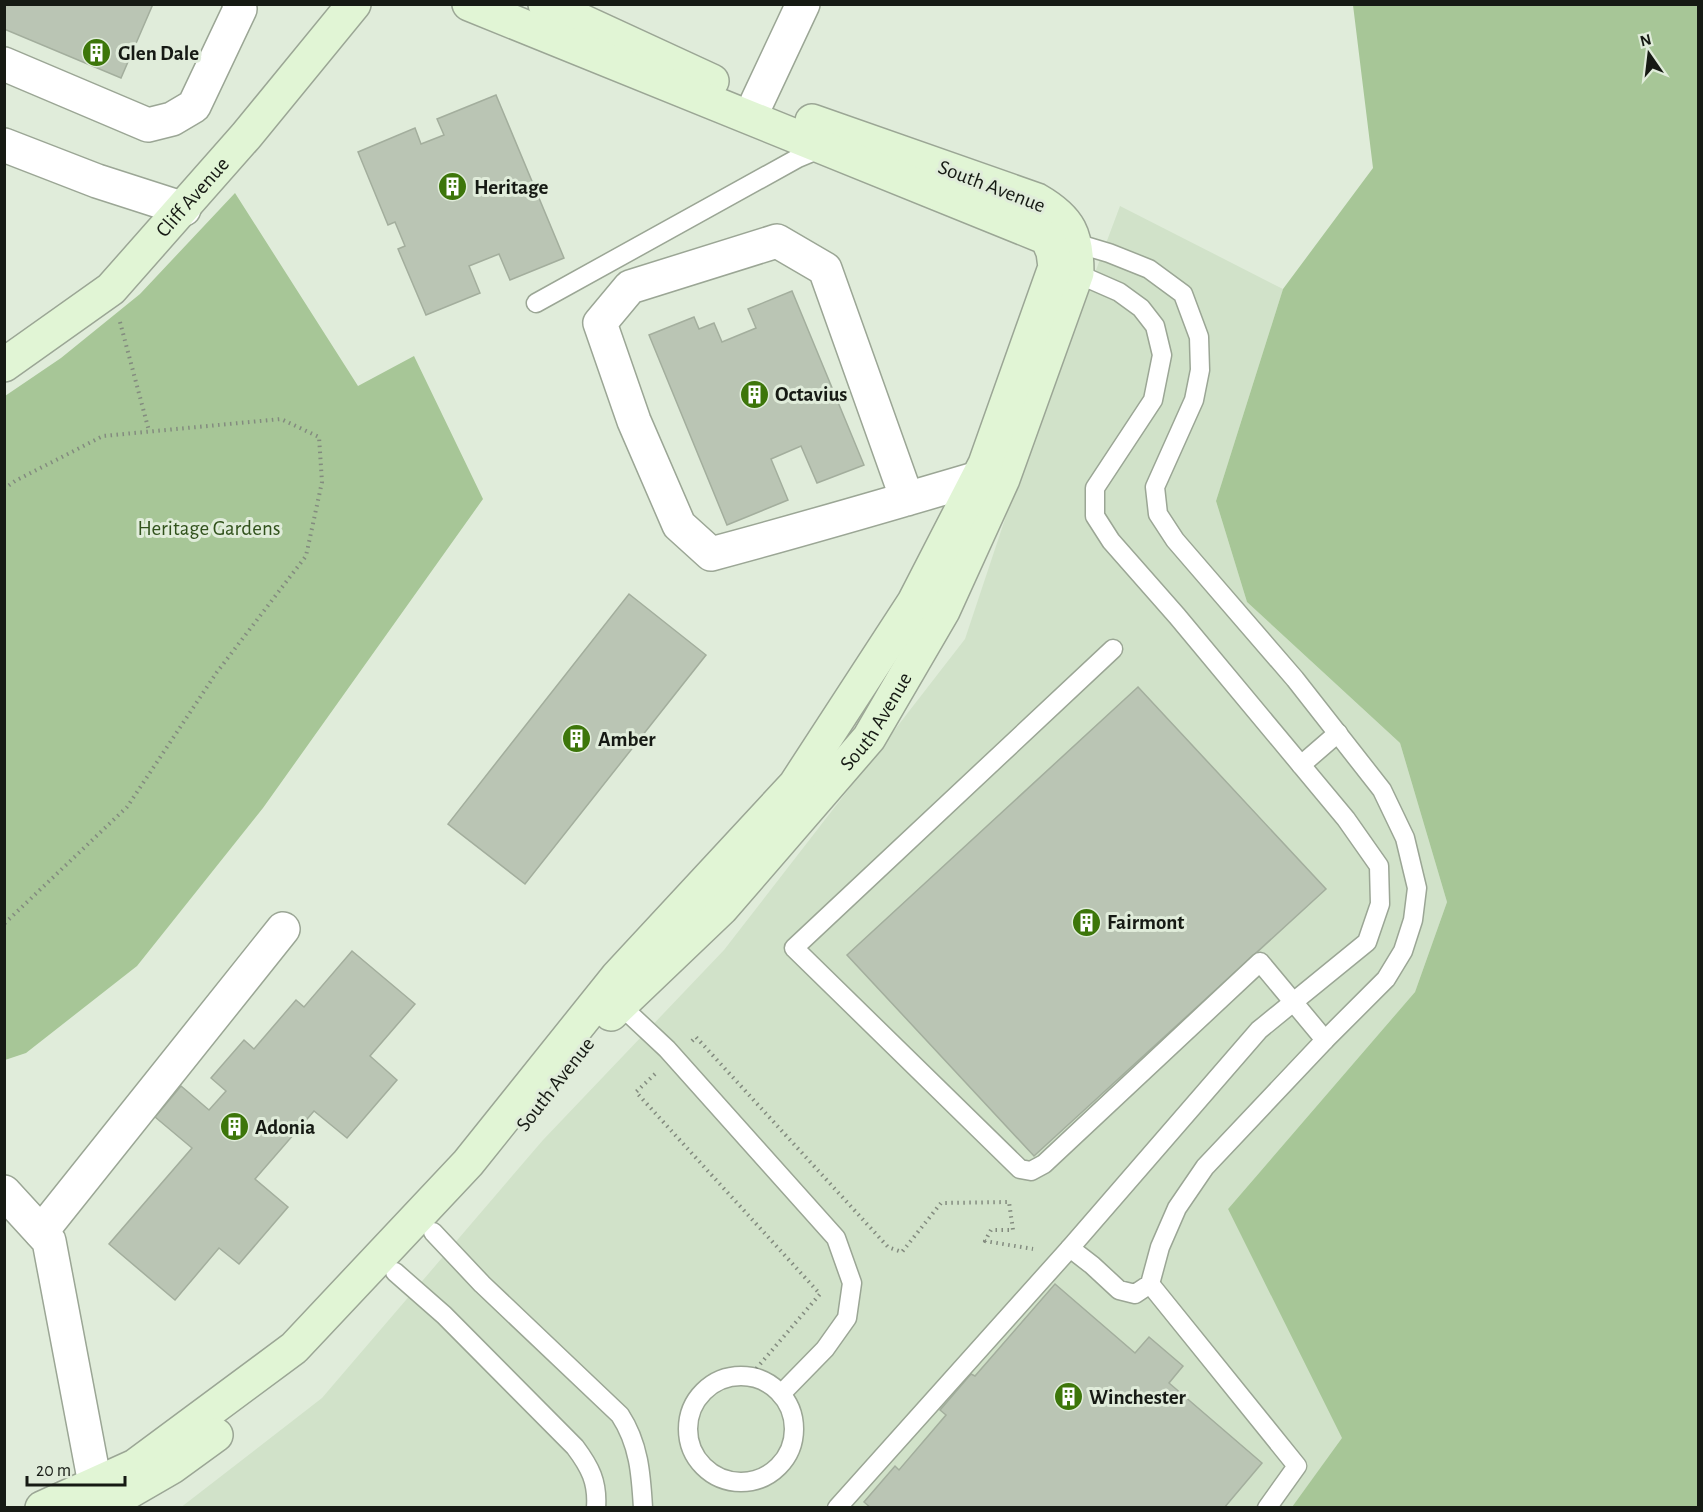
<svg xmlns="http://www.w3.org/2000/svg" width="1703" height="1512" viewBox="0 0 1703 1512" font-family="'Alegreya Sans',sans-serif">
<rect width="100%" height="100%" fill="#e0ecda"/>
<!-- built -->
<path fill="#d1e2c9" d="M 1120,206 L 1283,289 L 1216,501 L 1247,602 L 1400,743 L 1447,902 L 1415,992 L 1228,1209 L 1343,1438 L 1292,1507 L 180,1508 L 322,1398 L 543,1140 L 724,950 L 965,639 L 1023,465 Z"/>
<!-- green -->
<g fill="#a7c697">
<path d="M 1353,5 L 1698,5 L 1698,1507 L 1292,1507 L 1342,1438 L 1228,1209 L 1415,992 L 1447,902 L 1400,743 L 1247,602 L 1216,501 L 1283,289 L 1373,168 Z"/>
<path d="M 235,193 L 358,386 L 414,356 L 483,499 L 263,808 L 137,966 L 26,1053 L 5,1060 L 5,396 L 61,358 L 140,294 Z"/>
</g>
<!-- building -->
<g fill="#bac5b4" stroke="#a3ae9d" stroke-width="1.5">
<path d="M 4,4 L 153,4 L 121,78 L 4,29 Z"/>
<path d="M 496,95 L 564,258 L 510,280 L 499,254 L 469,266 L 480,293 L 426,315 L 398,249 L 405,246 L 395,222 L 388,225 L 358,152 L 415,128 L 421,144 L 444,135 L 437,119 Z"/>
<path d="M 792,291 L 864,465 L 817,483 L 801,446 L 771,459 L 788,500 L 727,525 L 649,335 L 694,317 L 699,329 L 714,323 L 722,342 L 756,328 L 748,309 Z"/>
<path d="M 629,594 L 706,655 L 525,884 L 448,824 Z"/>
<path d="M 1138,687 L 1326,889 L 1034,1156 L 847,955 Z"/>
<path d="M 352,951 L 415,1004 L 370,1056 L 397,1080 L 347,1138 L 314,1111 L 255,1179 L 288,1207 L 239,1264 L 219,1248 L 175,1300 L 109,1244 L 192,1148 L 155,1117 L 181,1086 L 209,1110 L 226,1091 L 211,1078 L 244,1040 L 254,1049 L 296,1000 L 304,1007 Z"/>
<path d="M 1055,1284 L 1135,1353 L 1149,1337 L 1183,1366 L 1169,1383 L 1262,1463 L 1224,1508 L 871,1508 L 864,1502 L 895,1466 L 899,1470 L 946,1415 L 940,1410 L 971,1374 L 975,1376 Z"/>
</g>
<g fill="none" stroke-linecap="round" stroke-linejoin="round">
<defs>
<g id="lane">
<path d="M 1069,241 L 1109,253 L 1149,269 L 1183,294 L 1199,337 L 1200,370 L 1194,400 L 1155,487 L 1158,514 L 1175,540 L 1295,679 L 1382,790 L 1405,838 L 1417,888 L 1413,920 L 1403,951 L 1386,979 L 1325,1040 L 1205,1167 L 1177,1208 L 1160,1247 L 1150,1284 L 1135,1294 L 1119,1290 L 1092,1265 L 1070,1248"/>
<path d="M 536,303 L 798,158 L 822,148"/>
<path d="M 1113,649 L 794,948 L 1020,1169 L 1031,1171 L 1044,1164 L 1260,962 L 1325,1040"/>
<path d="M 1301,765 L 1338,733"/>
<path d="M 620,1005 L 667,1049 L 836,1238 L 852,1283 L 847,1318 L 825,1349 L 781,1394"/>
<path d="M 433,1232 L 482,1284 L 620,1415 C 639,1444 641,1474 643,1508"/>
<path d="M 395,1272 L 444,1315 L 575,1447 C 590,1467 598,1482 596,1508"/>
<path d="M 1150,1284 L 1297,1466 L 1267,1508"/>
<circle cx="741" cy="1429" r="53"/>
<path d="M 837,1508 L 1070,1248 L 1259,1030 L 1367,942 L 1380,904 L 1379,866 L 1346,819 L 1177,616 L 1111,541 L 1095,516 L 1095,488 L 1153,400 L 1162,355 L 1155,326 L 1141,308 L 1119,292 L 1071,271"/>
</g>
<g id="street">
<path d="M 4,64 L 148,125 L 172,119 L 194,106 L 240,9 L 239,4"/>
<path d="M 757,102 L 803,4"/>
<path d="M 4,145 L 97,181 L 184,209"/>
<path d="M 907,499 L 825,269 L 777,241 L 630,287 L 600,323 L 634,421 L 679,525 L 711,554 C 801,530 890,504 978,478"/>
<path d="M 4,1192 L 49,1241 L 95,1484"/>
<path d="M 41,1232 L 283,929"/>
</g>
<g id="secondary">
<path d="M 545,4 L 712,81"/>
<path id="s1" d="M 4,365 L 111,289 L 246,136 L 354,4"/>
<path id="s2" d="M 611,1014 L 722,908 L 869,738 L 943,611 L 1003,479 L 1077,273 C 1077,235 1070,219 1037,200 L 812,121"/>
<path d="M 42,1508 L 135,1466 L 294,1348 L 468,1163 L 617,977 L 795,785 L 914,602 L 985,464 L 1055,267 L 1053,252 L 1047,238 L 469,4"/>
<path d="M 101,1508 L 172,1467 L 216,1435"/>
</g>
</defs>
<!-- lane casing -->
<use href="#lane" stroke="#9ba695" stroke-width="21"/>
<!-- street casing -->
<use href="#street" stroke="#9ba695" stroke-width="36"/>
<!-- secondary casing -->
<use href="#secondary" stroke="#9ba695" stroke-width="36"/>
<!-- path -->
<g stroke="#838b7f" stroke-width="4" stroke-dasharray="1.5 4.5" stroke-linecap="butt">
<path d="M 120,322 L 149,431"/>
<path d="M 4,489 L 15,481 L 103,436 L 281,419 L 319,437 L 322,482 L 306,556 L 217,672 L 127,807 L 4,924"/>
<path d="M 692,1041 L 696,1037 L 888,1247 L 902,1252 L 941,1203 L 1009,1202 L 1013,1230 L 991,1230 L 985,1241 L 1033,1249"/>
<path d="M 655,1074 L 636,1092 L 820,1294 L 750,1376"/>
</g>
<!-- lane -->
<use href="#lane" stroke="#fff" stroke-width="18"/>
<!-- street -->
<use href="#street" stroke="#fff" stroke-width="33"/>
<!-- secondary -->
<use href="#secondary" stroke="#e1f5d5" stroke-width="33"/>
</g>
<!-- icons -->
<defs>
<symbol id="building-disc" viewBox="-11 -11 22 22"><circle r="9.5" fill="#3d760a" stroke="#e0ecda"/><path d="M-4-6H4V6H1V3H-1V6H-4ZM-2.5-4.3h1.7v1.8h-1.7ZM.8-4.3h1.7v1.8H.8ZM-2.5-1h1.7V.8h-1.7ZM.8-1h1.7V.8H.8Z" fill="#fff"/></symbol>
</defs>
<g fill-rule="evenodd">
<use href="#building-disc" x="80" y="36" width="33" height="33"/>
<use href="#building-disc" x="436" y="170" width="33" height="33"/>
<use href="#building-disc" x="738" y="378" width="33" height="33"/>
<use href="#building-disc" x="560" y="722" width="33" height="33"/>
<use href="#building-disc" x="1070" y="906" width="33" height="33"/>
<use href="#building-disc" x="218" y="1110" width="33" height="33"/>
<use href="#building-disc" x="1052" y="1380" width="33" height="33"/>
</g>
<g text-anchor="middle" stroke-width="6" stroke-linejoin="round" paint-order="stroke">
<!-- poi labels -->
<g font-size="21" font-weight="bold" fill="#161a14" stroke="#e0ecda" text-anchor="start">
<text x="118" y="60">Glen Dale</text>
<text x="474" y="194">Heritage</text>
<text x="775" y="401">Octavius</text>
<text x="598" y="746">Amber</text>
<text x="1107" y="929">Fairmont</text>
<text x="255" y="1134">Adonia</text>
<text x="1089" y="1404">Winchester</text>
</g>
<!-- street labels -->
<g font-size="21" fill="#161a14" stroke="#e0ecda">
<text transform="translate(992 186) rotate(21)" y="7">South Avenue</text>
<text dy="7" stroke="none"><textPath href="#s1" startOffset="254">Cliff Avenue</textPath></text>
<text dy="7" stroke="none"><textPath href="#s2" startOffset="396">South Avenue</textPath></text>
<text transform="translate(555 1084) rotate(-52)" y="7">South Avenue</text>
</g>
<!-- park labels -->
<g font-size="21" fill="#31521c" stroke="#e0ecda">
<text x="209" y="535">Heritage Gardens</text>
</g>
</g>
<!-- border -->
<rect width="1703" height="1512" fill="none" stroke="#161a14" stroke-width="12"/>
<!-- north arrow -->
<g transform="translate(1649 54) rotate(346)" stroke="#e0ecda" stroke-width="4.5" paint-order="stroke">
<path d="M0-4.5L10 22L0 15L-10 22Z" fill="#161a14"/>
<text y="-9" font-size="16" font-weight="bold" text-anchor="middle" fill="#161a14">N</text>
</g>
<!-- scale -->
<path d="M27 1476v9h98v-9" fill="none" stroke="#161a14" stroke-width="3"/>
<text x="36" y="1476" font-size="18" fill="#161a14" stroke="#e0ecda" stroke-width="4.5" paint-order="stroke">20 m</text>
</svg>
